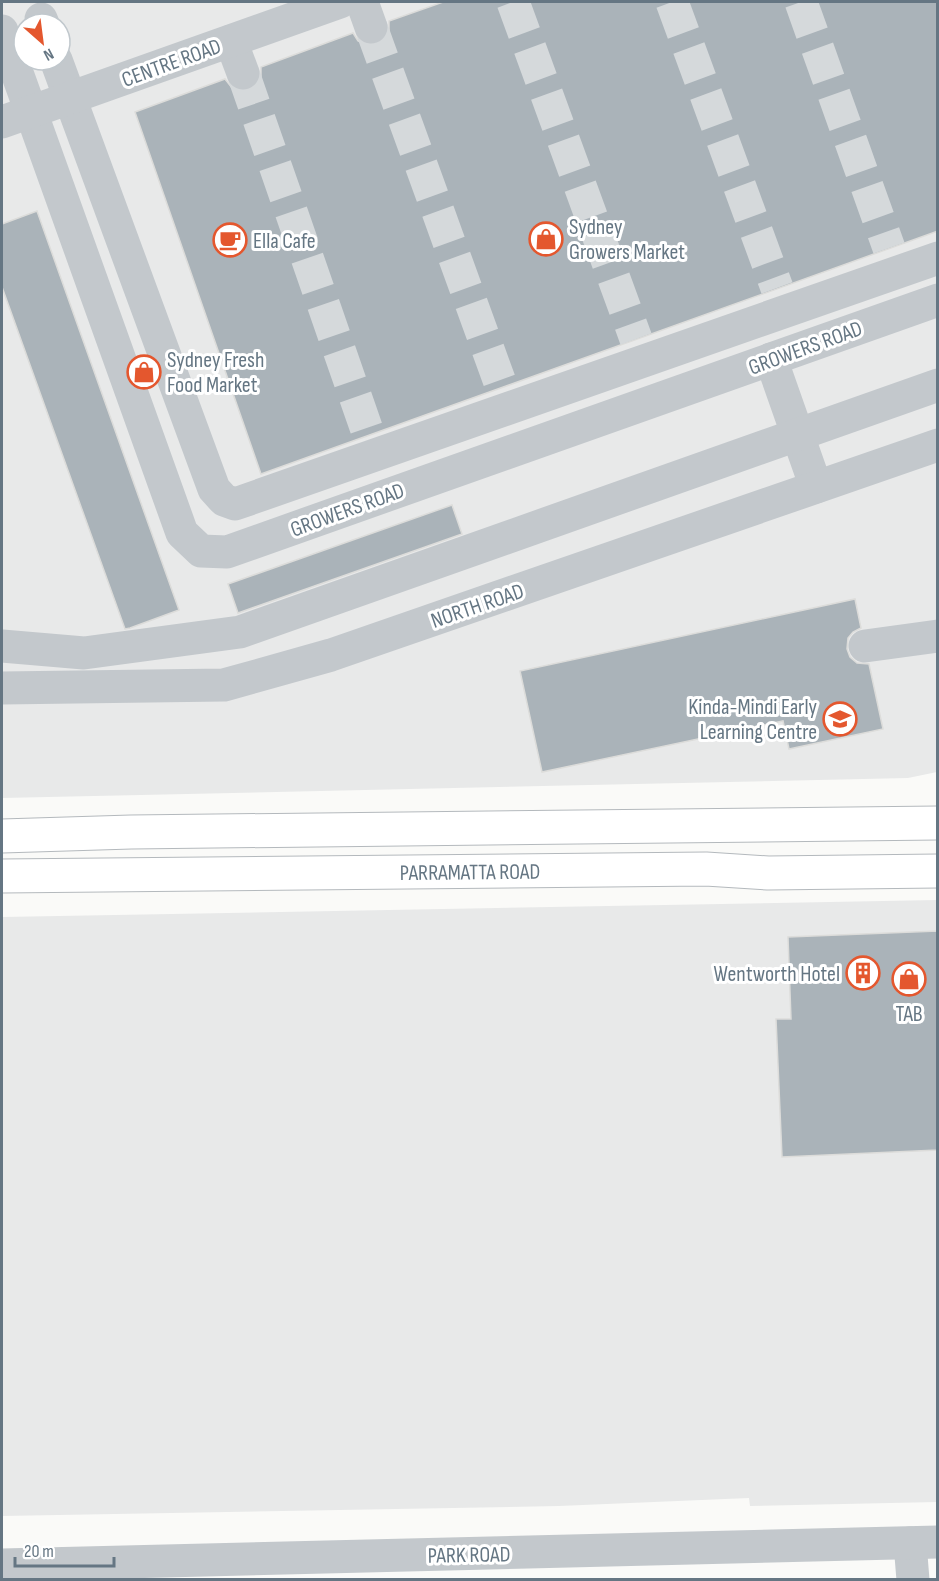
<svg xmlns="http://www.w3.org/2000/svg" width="939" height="1581" viewBox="0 0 939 1581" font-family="'Sofia Sans Condensed',sans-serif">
<rect width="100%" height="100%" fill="#fafaf8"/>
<!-- built -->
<g fill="#e8e9e9" fill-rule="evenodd">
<path d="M 2,2 L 937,2 L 937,772 L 908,778 L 2,798 ZM 24,24 L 60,24 L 60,60 L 24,60 Z"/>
<path d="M 937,900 L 937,1502 L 750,1506 L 749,1498 L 559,1506 L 2,1516 L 2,917 Z"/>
</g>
<!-- building -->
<g fill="#aab3b9" stroke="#dcdcda" stroke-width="1.5">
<path d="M 443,2 L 938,2 L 938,231 L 261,474 L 135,112 L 225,79 L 232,88 L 241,92 L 249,91 L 258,84 L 261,77 L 261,67 L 353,33 L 358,41 L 367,45 L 378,44 L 386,39 L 389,31 L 389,21 Z"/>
<path d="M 37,211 L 179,610 L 130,628 L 125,629 L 2,287 L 2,224 Z"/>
<path d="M 452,505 L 462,534 L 238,613 L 228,584 Z"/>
<path d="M 855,599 L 861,628 L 853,632 L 848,638 L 847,649 L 850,657 L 857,663 L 869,664 L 883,729 L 789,749 L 783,721 L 542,772 L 520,671 Z"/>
<path d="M 938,931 L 938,1150 L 782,1157 L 776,1019 L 791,1019 L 788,937 Z"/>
</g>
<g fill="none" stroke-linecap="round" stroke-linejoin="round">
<!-- minor-tunnel -->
<g stroke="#d5d9db" stroke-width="33" stroke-dasharray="33 16" stroke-linecap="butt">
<path d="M 513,2 L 636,339"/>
<path d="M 672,2 L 777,288"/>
<path d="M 801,2 L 889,248"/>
<path d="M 371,27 L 502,388"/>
<path d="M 243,73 L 369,436"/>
</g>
<defs>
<g id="highway">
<path d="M 2,836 L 131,832 L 938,823"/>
<path id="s1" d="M 2,876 L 706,869 L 768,873 L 938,871"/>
</g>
</defs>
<!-- highway casing -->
<use href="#highway" stroke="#b4b9bd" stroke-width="35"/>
<!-- minor -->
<g stroke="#c3c8cc" stroke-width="33">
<path d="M 362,2 L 371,27"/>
<path d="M 41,19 L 43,24"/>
<path d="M 2,31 L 182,533 L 201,551 L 227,552 L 938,300"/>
<path d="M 231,41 L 243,73"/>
<path d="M 56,60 L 214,489 L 224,500 L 235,504 L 938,258"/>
<path d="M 2,122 L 340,2"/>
<path d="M 771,359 L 816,487"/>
<path d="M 2,646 L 84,653 L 240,632 L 938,385"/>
<path d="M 865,646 L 938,636"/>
<path d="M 2,688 L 224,685 L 331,655 L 938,445"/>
<path d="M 910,1543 L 913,1580"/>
<path d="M 2,1565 L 938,1542"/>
</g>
<!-- highway -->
<use href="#highway" stroke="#fff" stroke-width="33"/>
</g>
<!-- icons -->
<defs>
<symbol id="shop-ring" viewBox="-11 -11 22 22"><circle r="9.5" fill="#fff" stroke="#e4572e" stroke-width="1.5"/><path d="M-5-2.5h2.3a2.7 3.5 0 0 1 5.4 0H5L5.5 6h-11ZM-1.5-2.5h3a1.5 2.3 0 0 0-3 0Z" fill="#e4572e"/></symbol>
<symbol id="cafe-ring" viewBox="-11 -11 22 22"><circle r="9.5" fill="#fff" stroke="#e4572e" stroke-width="1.5"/><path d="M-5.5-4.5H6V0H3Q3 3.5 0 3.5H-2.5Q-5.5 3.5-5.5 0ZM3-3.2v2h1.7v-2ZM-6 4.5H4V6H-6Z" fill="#e4572e"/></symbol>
<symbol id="school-ring" viewBox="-11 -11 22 22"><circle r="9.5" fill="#fff" stroke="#e4572e" stroke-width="1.5"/><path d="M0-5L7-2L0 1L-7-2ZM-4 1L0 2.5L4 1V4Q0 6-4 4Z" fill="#e4572e"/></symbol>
<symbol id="building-ring" viewBox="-11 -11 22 22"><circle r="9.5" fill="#fff" stroke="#e4572e" stroke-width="1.5"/><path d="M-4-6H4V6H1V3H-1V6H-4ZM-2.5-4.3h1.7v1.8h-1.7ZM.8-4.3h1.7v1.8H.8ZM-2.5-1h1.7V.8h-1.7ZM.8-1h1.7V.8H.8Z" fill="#e4572e"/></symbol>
</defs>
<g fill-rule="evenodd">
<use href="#shop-ring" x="527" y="220" width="38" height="38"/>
<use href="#cafe-ring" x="211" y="221" width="38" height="38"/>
<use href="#shop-ring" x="125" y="353" width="38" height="38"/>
<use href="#school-ring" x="821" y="700" width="38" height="38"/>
<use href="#building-ring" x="844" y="954" width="38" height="38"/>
<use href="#shop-ring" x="890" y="960" width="38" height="38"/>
</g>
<g text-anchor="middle" stroke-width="6" stroke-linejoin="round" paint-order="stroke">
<!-- street labels -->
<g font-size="22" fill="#657683" stroke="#fff">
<text transform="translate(171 62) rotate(-20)" y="8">CENTRE ROAD</text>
<text transform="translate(805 347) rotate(-20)" y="8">GROWERS ROAD</text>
<text transform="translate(347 509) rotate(-20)" y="8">GROWERS ROAD</text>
<text transform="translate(477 605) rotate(-19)" y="8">NORTH ROAD</text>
<text dy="8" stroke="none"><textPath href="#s1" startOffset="468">PARRAMATTA ROAD</textPath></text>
<text transform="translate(469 1554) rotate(-1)" y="8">PARK ROAD</text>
</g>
<!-- poi labels -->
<g font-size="22" fill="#657683" stroke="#fff" text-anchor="start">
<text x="569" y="234">Sydney<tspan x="569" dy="25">Growers Market</tspan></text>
<text x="253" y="248">Ella Cafe</text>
<text x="167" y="367">Sydney Fresh<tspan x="167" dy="25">Food Market</tspan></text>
<text x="817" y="714" text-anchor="end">Kinda-Mindi Early<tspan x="817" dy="25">Learning Centre</tspan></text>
<text x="840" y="981" text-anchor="end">Wentworth Hotel</text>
<text x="909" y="1021" text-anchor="middle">TAB</text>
</g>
</g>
<!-- border -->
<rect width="939" height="1581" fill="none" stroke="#657683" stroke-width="6"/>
<!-- north arrow -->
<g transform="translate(42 42) rotate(152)"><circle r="28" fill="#ffffff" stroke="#c1c8cd" stroke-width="1.5"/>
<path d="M0-4.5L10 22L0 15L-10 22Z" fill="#e4572e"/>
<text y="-9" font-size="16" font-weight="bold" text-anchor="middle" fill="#657683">N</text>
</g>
<!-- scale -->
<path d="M15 1557v9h99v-9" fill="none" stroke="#657683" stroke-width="3"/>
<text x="24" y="1557" font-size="18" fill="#657683" stroke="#ffffff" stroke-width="4.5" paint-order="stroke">20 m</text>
</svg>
